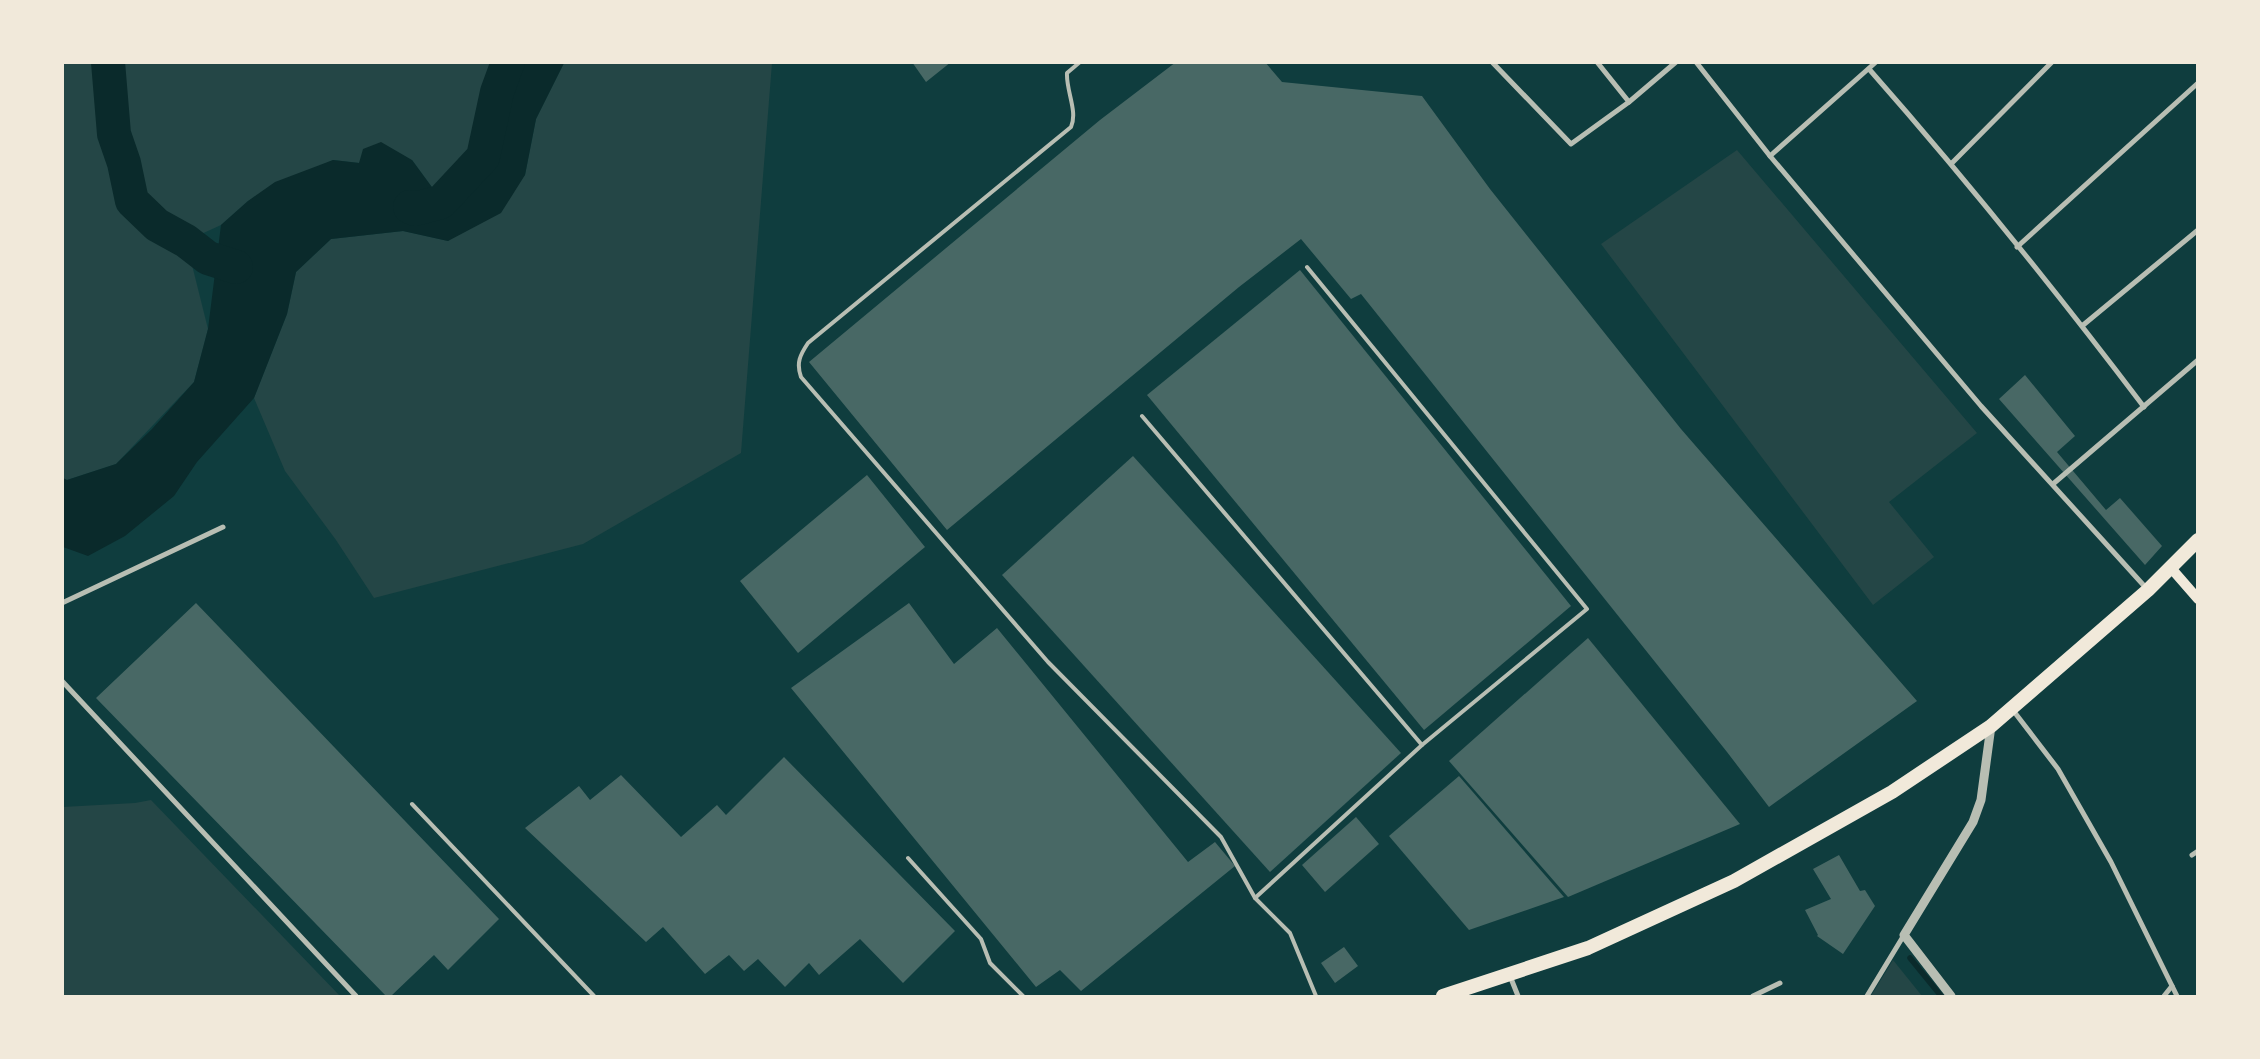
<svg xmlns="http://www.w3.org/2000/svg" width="2260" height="1059" viewBox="0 0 2260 1059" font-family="'Sofia Sans Condensed',sans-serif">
<rect width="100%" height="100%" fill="#0f3d3e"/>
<!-- green -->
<g fill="#244646">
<path d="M 62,63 L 103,63 L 113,125 L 108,63 L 500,63 L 474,177 L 456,194 L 434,190 L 412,160 L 359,163 L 333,160 L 248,201 L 221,225 L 186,241 L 208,329 L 194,382 L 116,464 L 67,480 L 62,478 Z"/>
<path d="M 564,63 L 772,63 L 741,453 L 583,544 L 374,598 L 336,540 L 285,471 L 254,398 L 287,314 L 296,272 L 331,239 L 403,231 L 448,241 L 525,175 L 536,119 Z"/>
<path d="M 1737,150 L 1977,433 L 1889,502 L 1934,557 L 1873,605 L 1601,244 Z"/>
<path d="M 151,800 L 340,996 L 63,996 L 63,807 L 135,803 Z"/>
<path d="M 1893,960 L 1922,996 L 1871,996 Z"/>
</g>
<!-- water -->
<path fill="#0a2a2b" d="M 500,63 L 564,63 L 536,119 L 525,175 L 501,213 L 448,241 L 403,231 L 331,239 L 296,272 L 287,314 L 254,398 L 197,462 L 174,496 L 125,536 L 88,556 L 63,547 L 63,478 L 67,480 L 116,464 L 152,429 L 194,382 L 208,329 L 221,225 L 248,201 L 275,182 L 333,160 L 359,163 L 363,149 L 381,142 L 412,160 L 434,190 L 457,194 L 474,177 Z"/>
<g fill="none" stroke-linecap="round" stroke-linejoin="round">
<!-- stream -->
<path stroke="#0a2a2b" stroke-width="5.5" d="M 1910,958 L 1941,996"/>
<!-- river -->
<g stroke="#0a2a2b" stroke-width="34">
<path d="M 108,62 L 114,134 L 124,163 L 132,201 L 157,225 L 186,241 L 208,258 L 236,267"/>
<path d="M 410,207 L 415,209 L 441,202 L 483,157 L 497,92 L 508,62"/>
</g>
</g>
<!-- building -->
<g fill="#486865">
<path d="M 912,62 L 951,62 L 926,82 Z"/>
<path d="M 1176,62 L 1265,62 L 1282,82 L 1422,96 L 1490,189 L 1681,429 L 1917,701 L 1769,807 L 1727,752 L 1361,294 L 1351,299 L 1301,239 L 1239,287 L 947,530 L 809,362 L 1100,120 Z"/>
<path d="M 1300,270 L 1571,606 L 1424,730 L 1147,395 Z"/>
<path d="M 2025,375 L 2075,436 L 2057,452 L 2106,510 L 2120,498 L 2162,546 L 2145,565 L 1999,399 Z"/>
<path d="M 1133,456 L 1401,753 L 1270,872 L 1002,575 Z"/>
<path d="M 867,475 L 925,547 L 798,653 L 740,581 Z"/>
<path d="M 196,603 L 499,919 L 448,970 L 434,955 L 391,996 L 386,996 L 96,698 Z"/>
<path d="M 909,603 L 954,664 L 997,628 L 1188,862 L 1215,842 L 1235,866 L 1081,991 L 1060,970 L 1036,987 L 791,688 Z"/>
<path d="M 1588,638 L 1740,824 L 1568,897 L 1449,761 Z"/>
<path d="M 784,757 L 955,931 L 903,983 L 860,939 L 819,975 L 809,963 L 785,987 L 758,959 L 744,971 L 729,955 L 705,974 L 663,927 L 646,942 L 525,828 L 579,786 L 590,800 L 621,775 L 681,837 L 717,805 L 726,815 Z"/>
<path d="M 1459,776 L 1564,897 L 1469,930 L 1389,836 Z"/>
<path d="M 1356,817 L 1379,844 L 1325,892 L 1302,865 Z"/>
<path d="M 1839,855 L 1860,891 L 1865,890 L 1875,906 L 1843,954 L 1817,936 L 1818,935 L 1805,910 L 1831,899 L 1813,869 Z"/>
<path d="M 1344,947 L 1358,966 L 1335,983 L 1321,963 Z"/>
</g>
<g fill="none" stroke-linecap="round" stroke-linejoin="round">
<!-- service -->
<g stroke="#b8beb3" stroke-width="4">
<path d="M 1080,62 L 1067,73 C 1066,91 1078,111 1071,127 L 808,343 C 800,355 796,363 801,377 L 1048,662 L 1221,837 L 1255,898 L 1290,933 L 1316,996"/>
<path d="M 1142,416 L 1422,745"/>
<path d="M 412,804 L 594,996"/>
<path d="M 908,858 L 981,939 L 990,963 L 1023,996"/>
<path d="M 1255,898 L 1422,745 L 1587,609 L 1307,267"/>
</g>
<!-- minor -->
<g stroke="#b8beb3" stroke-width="5">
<path d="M 1492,62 L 1571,144 L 1629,102 L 1676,62"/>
<path d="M 1597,62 L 1629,102"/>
<path d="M 1696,62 L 1770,156 L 1981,406 L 2147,589"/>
<path d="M 1869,69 C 1965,178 2056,291 2144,407"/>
<path d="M 1770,156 L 1876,62"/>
<path d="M 1952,163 L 2052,62"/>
<path d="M 2017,247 L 2198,83"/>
<path d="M 2082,326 L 2198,230"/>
<path d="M 2053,484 L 2198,360"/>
<path d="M 62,603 L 223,527"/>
<path d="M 62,681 L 356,996"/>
<path d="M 2012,709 L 2058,769 L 2111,862 L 2177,996"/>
<path d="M 2192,855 L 2198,851"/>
<path d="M 1510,976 L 1518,996"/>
<path d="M 1753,996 L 1780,983"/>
<path d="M 1867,996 L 1904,935"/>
<path d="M 2164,996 L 2172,986"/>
</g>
<!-- tertiary -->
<path stroke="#b8beb3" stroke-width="9" d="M 1951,996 L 1904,935 L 1973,822 L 1981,800 L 1991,726"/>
<!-- secondary -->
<path stroke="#f1e9da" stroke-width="10" d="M 2171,568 L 2198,599"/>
<!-- trunk -->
<path stroke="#f1e9da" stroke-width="14" d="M 1443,996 L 1588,948 L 1734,881 L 1892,792 L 1991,726 L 2148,590 L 2198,540"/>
</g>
<!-- border -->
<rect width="2260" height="1059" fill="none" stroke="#f1e9da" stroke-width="128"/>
</svg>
